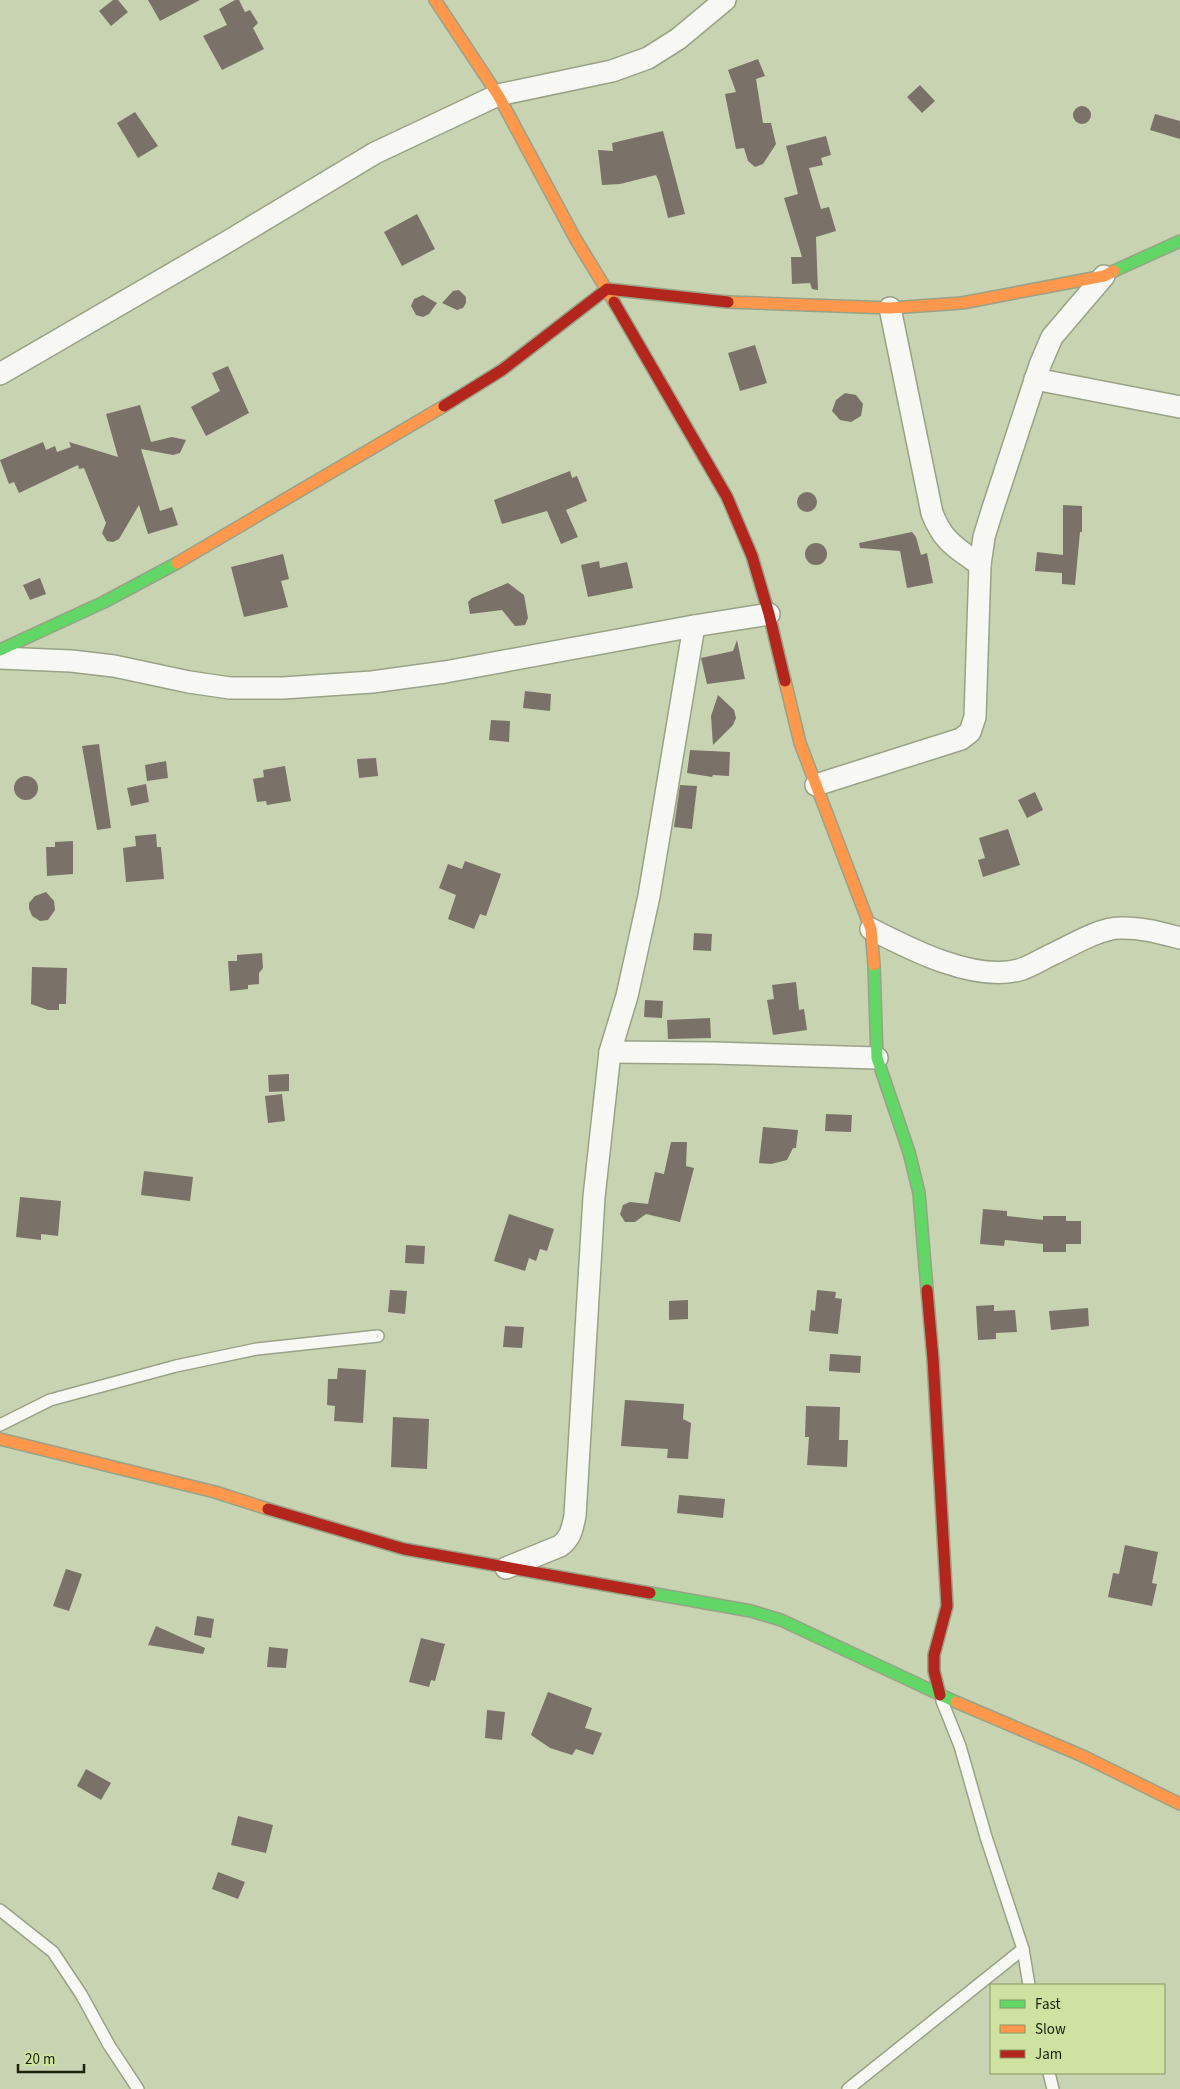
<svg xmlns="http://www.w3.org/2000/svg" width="1180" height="2089" viewBox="0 0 1180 2089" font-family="'Source Sans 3',sans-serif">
<rect width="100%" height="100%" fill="#c8d3b1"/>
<!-- building -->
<g fill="#7a7168">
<path d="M 113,0 L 118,0 L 128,12 L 111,26 L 99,11 Z"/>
<path d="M 148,0 L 200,0 L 160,21 Z"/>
<path d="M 235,0 L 239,0 L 245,12 L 250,10 L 258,23 L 253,28 L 264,49 L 222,70 L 203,36 L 227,25 L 219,9 Z"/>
<path d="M 758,59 L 765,76 L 756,79 L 763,123 L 771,123 L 776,144 L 763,164 L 755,167 L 748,161 L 744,148 L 736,149 L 725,94 L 736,92 L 728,70 Z"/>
<path d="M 920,85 L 935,101 L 922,113 L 907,97 Z"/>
<circle cx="1082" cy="115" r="9"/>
<path d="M 135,112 L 158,146 L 138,158 L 117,123 Z"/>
<path d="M 1155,114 L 1180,121 L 1180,139 L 1150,130 Z"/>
<path d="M 663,131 L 685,214 L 668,218 L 659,182 L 656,175 L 620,184 L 602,185 L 598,150 L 613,151 L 612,143 Z"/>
<path d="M 826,136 L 831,155 L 821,158 L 823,165 L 809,168 L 821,209 L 829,207 L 836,231 L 816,237 L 818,290 L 812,289 L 810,283 L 792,284 L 791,257 L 802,257 L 784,198 L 798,194 L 786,146 Z"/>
<path d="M 417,214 L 435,249 L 402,266 L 384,232 Z"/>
<path d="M 459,290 L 466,297 L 466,303 L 463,308 L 457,310 L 442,303 L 453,291 Z"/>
<path d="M 423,295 L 437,303 L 429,314 L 423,317 L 416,315 L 411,306 L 414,299 Z"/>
<path d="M 755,345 L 767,383 L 740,391 L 728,353 Z"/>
<path d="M 228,366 L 249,413 L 206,436 L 191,407 L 220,391 L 212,373 Z"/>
<path d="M 845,393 L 856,395 L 863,404 L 861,416 L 851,422 L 840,420 L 832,411 L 836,400 Z"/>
<path d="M 140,405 L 151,442 L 172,437 L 186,440 L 180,453 L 173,455 L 141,449 L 160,511 L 172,507 L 178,525 L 148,534 L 139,505 L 119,539 L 113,542 L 107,541 L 102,533 L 106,523 L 84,468 L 79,469 L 78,465 L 19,493 L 14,482 L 9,484 L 0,460 L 43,442 L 46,450 L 55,446 L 57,452 L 71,447 L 69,442 L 118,457 L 106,414 Z"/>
<path d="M 570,471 L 572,478 L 577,476 L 587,501 L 566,510 L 578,537 L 561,544 L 547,511 L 502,524 L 494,500 Z"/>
<circle cx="807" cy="502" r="10"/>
<path d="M 1063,505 L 1082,506 L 1082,532 L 1080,532 L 1075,585 L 1062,584 L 1062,573 L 1035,571 L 1037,552 L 1063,555 Z"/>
<path d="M 912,532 L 916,537 L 921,555 L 927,553 L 933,583 L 907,588 L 900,551 L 860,548 L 859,543 Z"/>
<circle cx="816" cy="554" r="11"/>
<path d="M 283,554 L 289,579 L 281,581 L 288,607 L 244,617 L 231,567 Z"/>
<path d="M 599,561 L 600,568 L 627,562 L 633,588 L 588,597 L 581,565 Z"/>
<path d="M 40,578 L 46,594 L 30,600 L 23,585 Z"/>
<path d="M 508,583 L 524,595 L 528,618 L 525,625 L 515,626 L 502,610 L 470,614 L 468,602 L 472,598 Z"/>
<path d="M 737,640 L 745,679 L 707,684 L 701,658 L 733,651 Z"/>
<path d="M 525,691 L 551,694 L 550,711 L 523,708 Z"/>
<path d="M 718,695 L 734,710 L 736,718 L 733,725 L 713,745 L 711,716 Z"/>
<path d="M 491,720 L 510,721 L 509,742 L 489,740 Z"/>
<path d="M 99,744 L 111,828 L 97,830 L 82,746 Z"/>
<path d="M 690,750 L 730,752 L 729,776 L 713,775 L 712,777 L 687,773 Z"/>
<path d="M 376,758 L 378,776 L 359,778 L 357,759 Z"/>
<path d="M 166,761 L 168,778 L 147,781 L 145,765 Z"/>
<path d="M 285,766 L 291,801 L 267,805 L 266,801 L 257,802 L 253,779 L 264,777 L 263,770 Z"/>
<circle cx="26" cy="788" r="12"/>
<path d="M 146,784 L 149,802 L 131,806 L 127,788 Z"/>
<path d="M 680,785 L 697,786 L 692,829 L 674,827 Z"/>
<path d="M 1035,792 L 1043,810 L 1027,818 L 1018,800 Z"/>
<path d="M 1008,829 L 1020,865 L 983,877 L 978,860 L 985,858 L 979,838 Z"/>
<path d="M 156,834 L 157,847 L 161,847 L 164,879 L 126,882 L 123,848 L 136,846 L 135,836 Z"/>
<path d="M 73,841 L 73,874 L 47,876 L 46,847 L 55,847 L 55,842 Z"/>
<path d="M 465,861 L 501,874 L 486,916 L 480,914 L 474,929 L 448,919 L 456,895 L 439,888 L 448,864 L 462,869 Z"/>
<path d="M 46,892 L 54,901 L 55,910 L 48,920 L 40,921 L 32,916 L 29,908 L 29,903 L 35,896 Z"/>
<path d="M 694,933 L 712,934 L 711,951 L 693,950 Z"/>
<path d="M 262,953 L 263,968 L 259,973 L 259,984 L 248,985 L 248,989 L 230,991 L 228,961 L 237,961 L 237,955 Z"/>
<path d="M 32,967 L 67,968 L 66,1004 L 59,1004 L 59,1010 L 48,1010 L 31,1004 Z"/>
<path d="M 796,982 L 799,1010 L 804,1009 L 807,1030 L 773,1035 L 767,1000 L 774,999 L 772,985 Z"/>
<path d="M 645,1000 L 663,1001 L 662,1018 L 644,1017 Z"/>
<path d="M 710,1018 L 711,1038 L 668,1039 L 667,1020 Z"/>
<path d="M 289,1074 L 289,1091 L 269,1092 L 268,1075 Z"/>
<path d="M 282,1094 L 285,1121 L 268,1123 L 265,1096 Z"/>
<path d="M 826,1114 L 852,1115 L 851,1132 L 825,1131 Z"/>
<path d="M 763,1127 L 798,1130 L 796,1148 L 793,1148 L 787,1160 L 771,1164 L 759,1163 Z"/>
<path d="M 671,1142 L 687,1142 L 686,1166 L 694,1168 L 680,1222 L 646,1214 L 635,1222 L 625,1222 L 620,1214 L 623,1205 L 630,1202 L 648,1204 L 655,1172 L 664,1174 Z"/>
<path d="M 144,1171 L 193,1177 L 190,1201 L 141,1195 Z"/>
<path d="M 20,1197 L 61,1201 L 58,1236 L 41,1234 L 41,1240 L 16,1237 Z"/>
<path d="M 983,1209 L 1007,1211 L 1007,1216 L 1043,1220 L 1043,1216 L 1066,1216 L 1066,1221 L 1081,1221 L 1081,1244 L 1066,1244 L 1066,1252 L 1043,1252 L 1043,1244 L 1005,1240 L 1004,1246 L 980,1244 Z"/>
<path d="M 509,1214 L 554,1229 L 547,1251 L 540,1249 L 536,1261 L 529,1258 L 525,1271 L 494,1261 Z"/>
<path d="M 406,1245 L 425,1246 L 424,1264 L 405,1263 Z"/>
<path d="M 390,1290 L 407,1291 L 405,1314 L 388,1312 Z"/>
<path d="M 817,1290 L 836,1292 L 835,1298 L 842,1299 L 838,1334 L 809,1331 L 811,1310 L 815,1311 Z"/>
<path d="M 688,1300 L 688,1319 L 669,1320 L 669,1301 Z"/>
<path d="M 994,1305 L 994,1311 L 1015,1310 L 1017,1332 L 996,1333 L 996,1339 L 978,1340 L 976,1306 Z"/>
<path d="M 1088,1308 L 1089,1326 L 1051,1330 L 1049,1311 Z"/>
<path d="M 505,1326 L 524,1327 L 522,1348 L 503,1347 Z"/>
<path d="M 830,1354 L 861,1356 L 860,1373 L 829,1371 Z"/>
<path d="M 338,1368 L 366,1370 L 363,1423 L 334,1421 L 335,1406 L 327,1405 L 328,1379 L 337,1379 Z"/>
<path d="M 625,1400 L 684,1404 L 683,1419 L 691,1423 L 688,1459 L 667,1458 L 668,1449 L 621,1446 Z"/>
<path d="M 806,1406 L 840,1407 L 839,1440 L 848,1440 L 847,1467 L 807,1465 L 809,1437 L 805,1437 Z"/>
<path d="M 393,1417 L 429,1419 L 427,1469 L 391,1467 Z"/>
<path d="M 679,1495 L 725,1499 L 723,1518 L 677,1513 Z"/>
<path d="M 1125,1545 L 1158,1552 L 1152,1583 L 1157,1584 L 1152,1606 L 1108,1597 L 1113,1573 L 1119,1574 Z"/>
<path d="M 66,1569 L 82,1574 L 69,1611 L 53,1606 Z"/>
<path d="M 197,1616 L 214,1619 L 211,1638 L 194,1635 Z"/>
<path d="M 156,1626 L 205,1648 L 203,1654 L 148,1645 Z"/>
<path d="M 421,1638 L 445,1644 L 435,1681 L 431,1680 L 429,1687 L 409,1682 Z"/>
<path d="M 269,1647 L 288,1649 L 286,1668 L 267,1667 Z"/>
<path d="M 548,1692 L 592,1708 L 585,1728 L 602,1733 L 593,1755 L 576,1749 L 572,1755 L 550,1748 L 531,1735 Z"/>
<path d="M 487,1710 L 505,1712 L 502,1740 L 485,1738 Z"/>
<path d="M 86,1769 L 111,1783 L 101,1800 L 77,1786 Z"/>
<path d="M 238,1816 L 273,1825 L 266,1853 L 231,1845 Z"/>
<path d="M 218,1872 L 245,1882 L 238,1899 L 212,1889 Z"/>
</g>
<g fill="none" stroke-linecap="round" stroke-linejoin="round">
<defs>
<g id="lane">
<path d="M 0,1425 L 50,1400 L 176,1366 L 257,1349 L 378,1336"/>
<path d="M 942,1701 L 960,1746 L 986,1837 L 1023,1949 L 1029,1985"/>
<path d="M 0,1910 L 53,1952 L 81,1994 L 109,2045 L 138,2089"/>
<path d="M 1049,2073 L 1053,2089"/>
<path d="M 848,2089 L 1023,1949"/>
</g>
<g id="street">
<path d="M 890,308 L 932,513 C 943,542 957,548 980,565"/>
<path d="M 0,374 L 227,242 L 375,153 L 498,95 L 612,71 L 648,58 L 678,39 L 725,0"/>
<path d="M 1035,379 L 1180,407"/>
<path d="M 0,658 L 71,661 L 114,666 L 189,682 L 230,688 L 283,688 L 372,682 L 445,672 L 694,626 L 769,614"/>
<path d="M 816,785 L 961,739 L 970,732 L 975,717 L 980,565 L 984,537 L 992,511 L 1040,365 L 1052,337 L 1104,276"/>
<path d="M 871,929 C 910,949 974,982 1019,970 C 1030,967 1042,959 1053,954 C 1072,945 1100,928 1120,928 C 1140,927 1161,933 1180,938"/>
<path d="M 610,1052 L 714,1053 L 877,1058"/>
<path d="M 506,1568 L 560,1546 C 571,1538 572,1529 575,1516 L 594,1197 L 610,1052 L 627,996 L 649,896 L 694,626"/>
</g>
<g id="fast">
<path d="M 1114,271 L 1180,241"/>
<path d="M 0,650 L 104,602 L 177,563"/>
<path d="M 874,965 L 877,1058 L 909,1152 L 919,1193 L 927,1290"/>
<path d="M 650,1593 L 751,1611 L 781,1620 L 956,1702"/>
</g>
<g id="slow">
<path d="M 435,0 L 498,95 L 575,238 L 614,302"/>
<path d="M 728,302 L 890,308 L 962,303 L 1104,276 L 1114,271"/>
<path d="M 177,563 L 444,406"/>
<path d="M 785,681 L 800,743 L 871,929 L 874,965"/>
<path d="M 0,1439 L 215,1492 L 268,1509"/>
<path d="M 956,1702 L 1085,1757 L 1180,1804"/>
</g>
<g id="jam">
<path d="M 614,302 L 727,497 L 752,556 L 769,614 L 785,681"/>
<path d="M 444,406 L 502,370 L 607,289 L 728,302"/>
<path d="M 927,1290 L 933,1359 L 947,1606 L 934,1655 L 934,1671 L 940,1695"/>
<path d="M 268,1509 L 404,1549 L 650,1593"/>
</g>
</defs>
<!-- lane casing -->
<use href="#lane" stroke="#99a287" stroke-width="14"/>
<!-- street casing -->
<use href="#street" stroke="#99a287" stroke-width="24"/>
<!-- fast casing -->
<use href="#fast" stroke="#99a287" stroke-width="14"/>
<!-- slow casing -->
<use href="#slow" stroke="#99a287" stroke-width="14"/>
<!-- jam casing -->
<use href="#jam" stroke="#99a287" stroke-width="14"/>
<!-- lane -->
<use href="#lane" stroke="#f7f8f3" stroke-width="11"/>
<!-- street -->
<use href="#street" stroke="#f7f8f3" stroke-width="21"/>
<!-- fast -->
<use href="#fast" stroke="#63d668" stroke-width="11"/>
<!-- slow -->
<use href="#slow" stroke="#ff974d" stroke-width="11"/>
<!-- jam -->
<use href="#jam" stroke="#b3261e" stroke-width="11"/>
</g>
<!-- legend -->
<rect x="990" y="1984" width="175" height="90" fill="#cee2a2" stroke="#879665"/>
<rect x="1000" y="2000" width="25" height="8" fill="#63d668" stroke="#879665"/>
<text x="1035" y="2009" font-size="15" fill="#1c230a">Fast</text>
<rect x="1000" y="2025" width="25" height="8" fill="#ff974d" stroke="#879665"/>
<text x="1035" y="2034" font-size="15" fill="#1c230a">Slow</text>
<rect x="1000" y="2050" width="25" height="8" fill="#b3261e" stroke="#879665"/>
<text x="1035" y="2059" font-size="15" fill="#1c230a">Jam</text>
<!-- scale -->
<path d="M18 2064v8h66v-8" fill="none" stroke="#1c230a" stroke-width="2.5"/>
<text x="25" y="2064" font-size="15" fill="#1c230a" stroke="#cee2a2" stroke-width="4" paint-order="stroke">20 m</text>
</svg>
